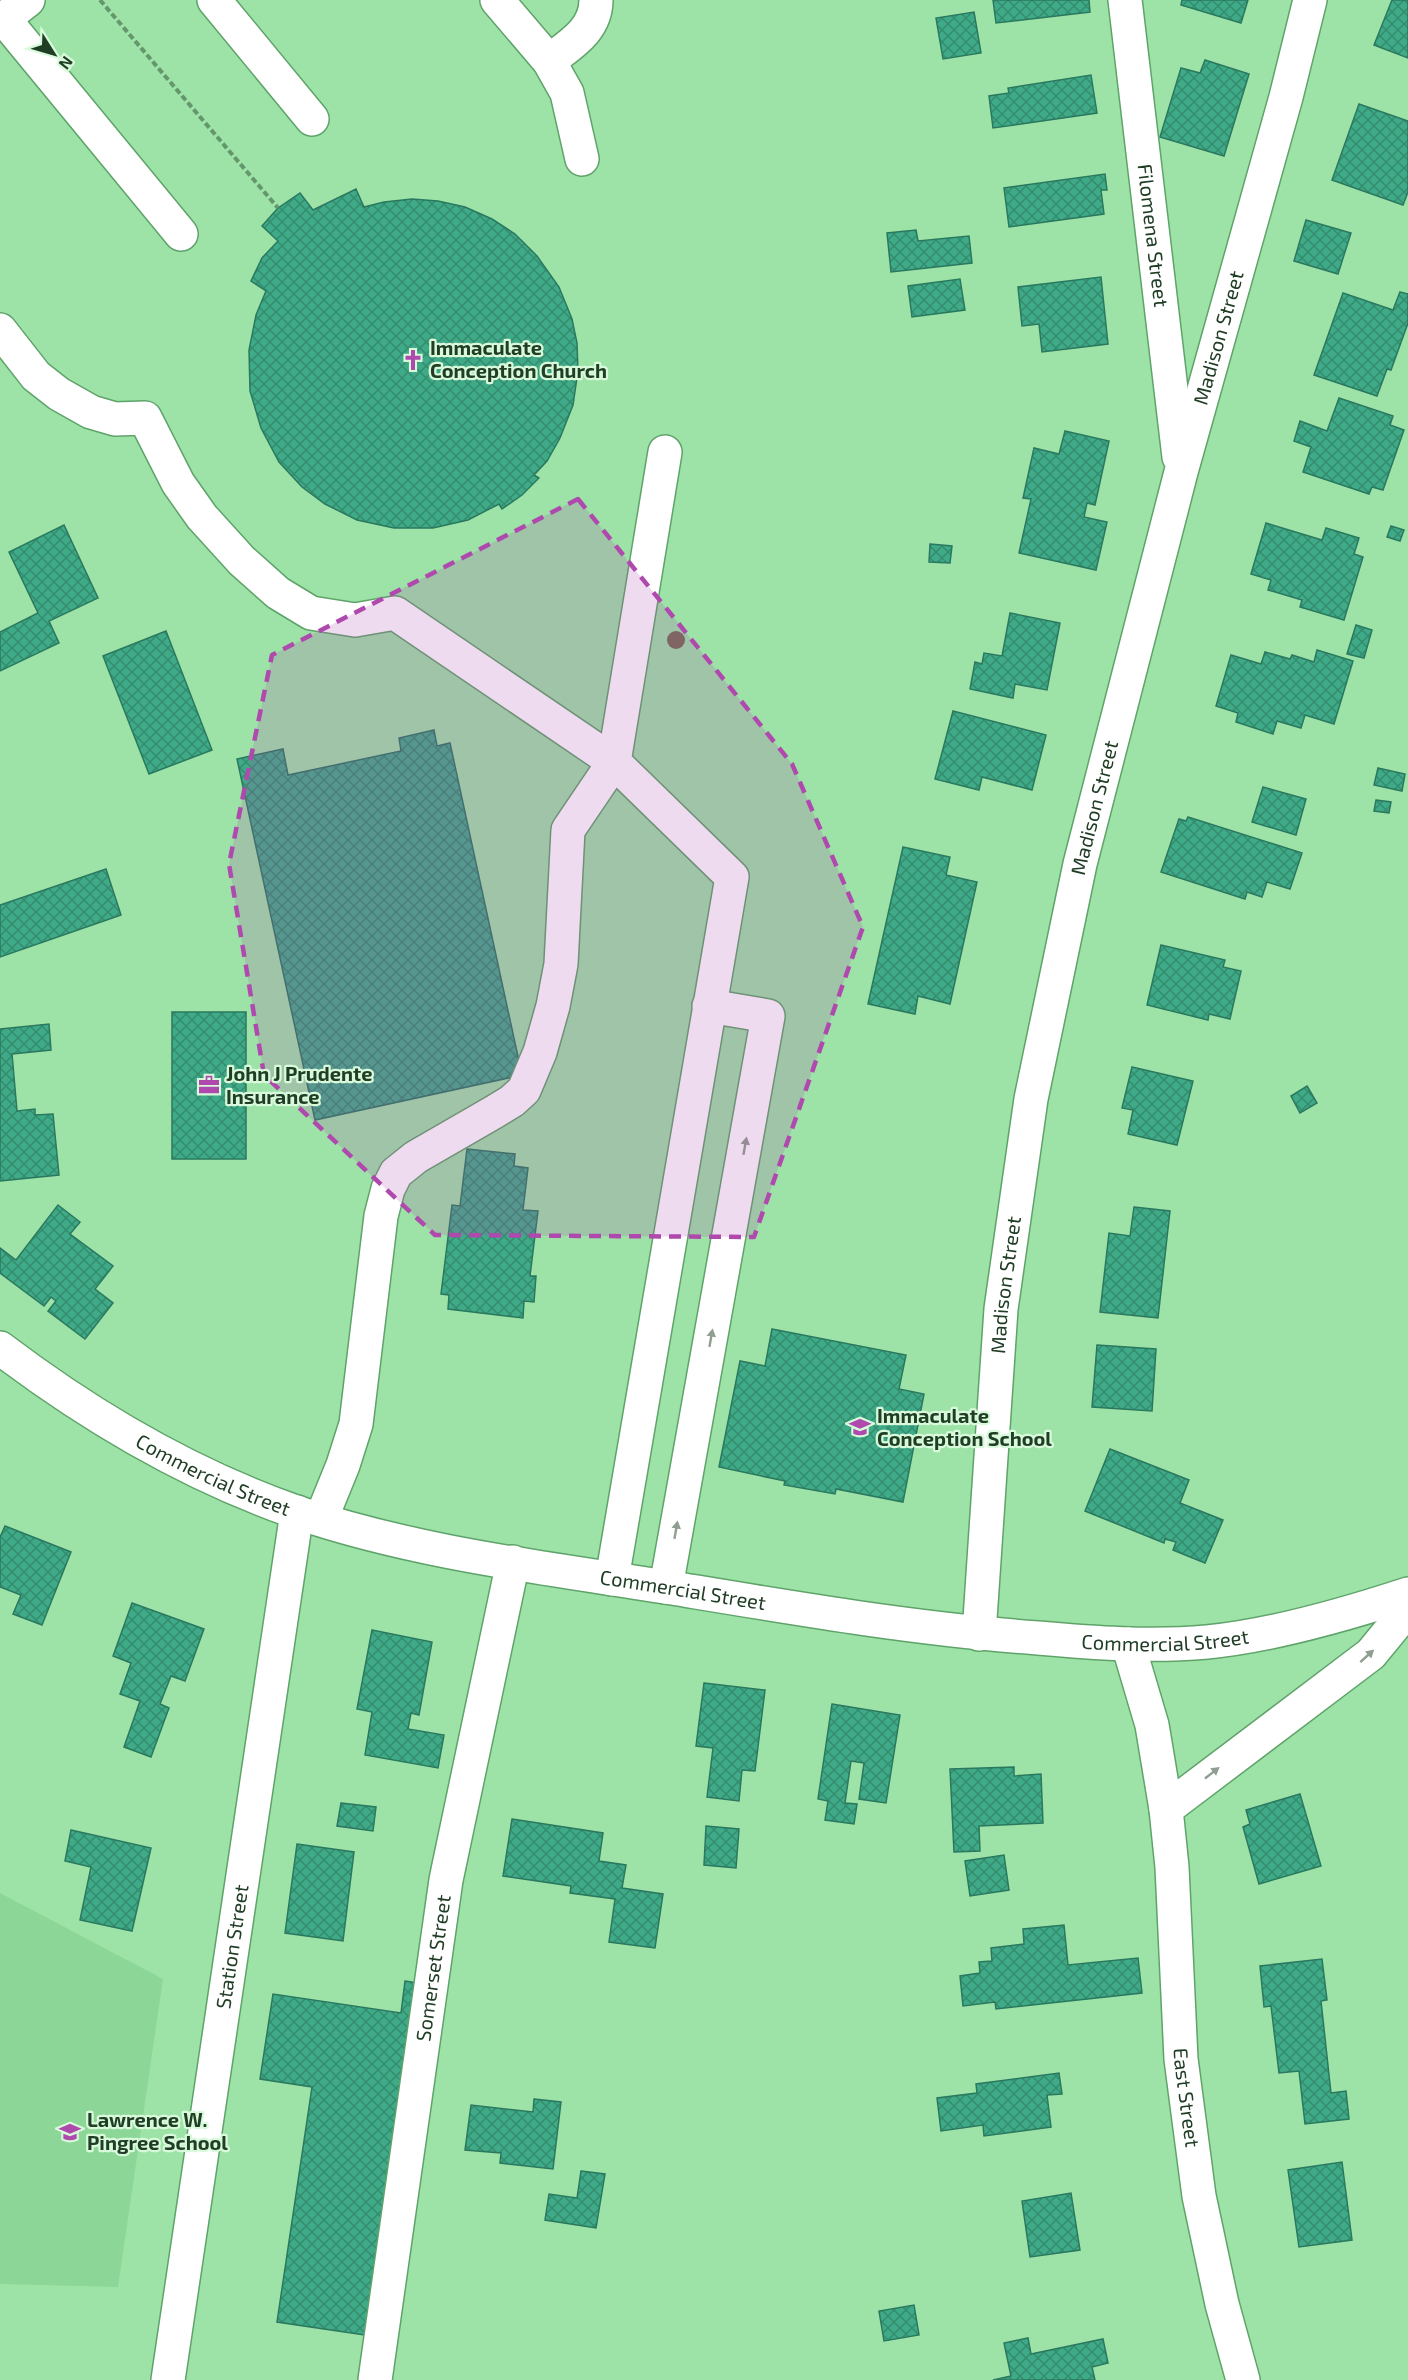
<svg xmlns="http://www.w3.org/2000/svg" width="1408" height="2380" viewBox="0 0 1408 2380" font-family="'Exo 2',sans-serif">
<defs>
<pattern id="building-cross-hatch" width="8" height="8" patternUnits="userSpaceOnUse" patternTransform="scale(1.5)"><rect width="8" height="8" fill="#3faa87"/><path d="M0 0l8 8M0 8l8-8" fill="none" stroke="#348c6e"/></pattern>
</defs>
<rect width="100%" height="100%" fill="#9de3a7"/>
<!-- built -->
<path fill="#8cd797" d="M 0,1893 L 163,1979 L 118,2287 L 0,2284 Z"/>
<!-- building -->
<g fill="url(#building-cross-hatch)" stroke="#2a795f" stroke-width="1.5">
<path d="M 993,0 L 1089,0 L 1090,12 L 996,23 Z"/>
<path d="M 1182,0 L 1248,0 L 1241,23 L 1181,5 Z"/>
<path d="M 1392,0 L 1408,0 L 1408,58 L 1374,45 Z"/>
<path d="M 974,12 L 981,53 L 943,59 L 936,18 Z"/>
<path d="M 1205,60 L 1249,74 L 1224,156 L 1160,137 L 1181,68 L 1200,73 Z"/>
<path d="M 1091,75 L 1097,113 L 993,128 L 989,96 L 1009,93 L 1008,88 Z"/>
<path d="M 1359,104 L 1408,121 L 1408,192 L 1403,205 L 1332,180 Z"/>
<path d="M 1105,174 L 1107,190 L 1101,190 L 1104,214 L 1009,227 L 1004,188 Z"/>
<path d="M 356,189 L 364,207 L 384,202 L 412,199 L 438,201 L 465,207 L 492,219 L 515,234 L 537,256 L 559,287 L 572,319 L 577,343 L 578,371 L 573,405 L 560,438 L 547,461 L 534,475 L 539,478 L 522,495 L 502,509 L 499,504 L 468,520 L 433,528 L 394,528 L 357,520 L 325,504 L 302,487 L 279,462 L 261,428 L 250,391 L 249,350 L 256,315 L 266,291 L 251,281 L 262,258 L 278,241 L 262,226 L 278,208 L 300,193 L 313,210 Z"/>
<path d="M 1306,220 L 1351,233 L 1338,274 L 1294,261 Z"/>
<path d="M 916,230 L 918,241 L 969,236 L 972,263 L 891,272 L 887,233 Z"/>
<path d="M 1101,277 L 1108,344 L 1042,352 L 1039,324 L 1022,326 L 1018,287 Z"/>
<path d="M 960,279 L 965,310 L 912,317 L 908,286 Z"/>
<path d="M 1400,292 L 1408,294 L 1408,323 L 1391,370 L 1387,369 L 1377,396 L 1314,375 L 1343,293 L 1393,310 Z"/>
<path d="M 1339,398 L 1393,416 L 1390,425 L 1404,430 L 1383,490 L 1372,487 L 1369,494 L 1303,472 L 1311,447 L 1294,441 L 1300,421 L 1327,431 Z"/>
<path d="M 1065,431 L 1109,441 L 1095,505 L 1087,503 L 1084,517 L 1107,522 L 1096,570 L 1019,553 L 1031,499 L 1023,498 L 1034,448 L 1059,454 Z"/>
<path d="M 1266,523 L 1322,540 L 1326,528 L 1359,538 L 1354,554 L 1363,557 L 1344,620 L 1300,607 L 1302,600 L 1268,590 L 1271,580 L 1251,574 Z"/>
<path d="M 64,525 L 98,598 L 49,621 L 59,643 L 0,671 L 0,632 L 38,613 L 9,552 Z"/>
<path d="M 1391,526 L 1404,530 L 1400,541 L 1387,537 Z"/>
<path d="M 930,544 L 952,546 L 950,563 L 929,562 Z"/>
<path d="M 1010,613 L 1060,623 L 1047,690 L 1015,684 L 1013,698 L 970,689 L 975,662 L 982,664 L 984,653 L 1002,656 Z"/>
<path d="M 1356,625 L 1372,630 L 1364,658 L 1347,654 Z"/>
<path d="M 166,631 L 212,750 L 149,774 L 103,656 Z"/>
<path d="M 1317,650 L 1353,661 L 1334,724 L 1305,715 L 1301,728 L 1277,721 L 1273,734 L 1236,722 L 1238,713 L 1216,706 L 1231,655 L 1261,664 L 1265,652 L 1290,659 L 1292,655 L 1314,662 Z"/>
<path d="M 953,711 L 1046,735 L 1032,790 L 982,777 L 979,790 L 935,779 Z"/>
<path d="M 434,730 L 437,746 L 450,743 L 522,1075 L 315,1120 L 237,759 L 283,749 L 288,775 L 401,751 L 399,738 Z"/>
<path d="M 1378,768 L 1405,774 L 1402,791 L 1374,785 Z"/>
<path d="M 1263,787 L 1306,799 L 1296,835 L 1252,822 Z"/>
<path d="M 1376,800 L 1391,802 L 1389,813 L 1374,811 Z"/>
<path d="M 1188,817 L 1302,853 L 1290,889 L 1267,882 L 1262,897 L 1247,892 L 1245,899 L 1161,872 L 1179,819 L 1186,821 Z"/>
<path d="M 903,847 L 950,857 L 946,875 L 977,882 L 950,1004 L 918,996 L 915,1014 L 868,1004 Z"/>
<path d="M 106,869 L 121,915 L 0,957 L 0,905 Z"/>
<path d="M 1161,945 L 1225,960 L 1223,967 L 1241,971 L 1230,1019 L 1209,1014 L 1208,1020 L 1147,1005 Z"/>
<rect x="172" y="1012" width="74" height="147"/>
<path d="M 49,1024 L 51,1050 L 12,1054 L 17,1111 L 35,1109 L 35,1115 L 53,1114 L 59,1175 L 0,1181 L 0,1029 Z"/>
<path d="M 1132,1067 L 1193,1081 L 1177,1145 L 1128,1134 L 1133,1110 L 1122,1108 Z"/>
<path d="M 1307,1086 L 1317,1103 L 1300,1113 L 1291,1096 Z"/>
<path d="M 467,1149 L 515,1154 L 514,1166 L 528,1168 L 523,1210 L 538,1211 L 530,1276 L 536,1276 L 534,1302 L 524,1301 L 523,1318 L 448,1309 L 449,1295 L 441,1294 L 452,1205 L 460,1206 Z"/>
<path d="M 58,1205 L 80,1222 L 70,1234 L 113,1266 L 95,1289 L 113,1303 L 85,1339 L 48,1311 L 56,1301 L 51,1297 L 44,1306 L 0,1273 L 0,1248 L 16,1260 Z"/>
<path d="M 1134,1207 L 1170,1211 L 1158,1318 L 1100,1312 L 1109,1233 L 1130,1236 Z"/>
<path d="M 772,1329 L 906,1355 L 899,1389 L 924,1394 L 903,1502 L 836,1489 L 835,1494 L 784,1485 L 785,1481 L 719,1467 L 740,1361 L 765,1366 Z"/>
<path d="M 1097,1345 L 1156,1349 L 1152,1411 L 1092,1407 Z"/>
<path d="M 1110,1449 L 1189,1480 L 1180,1503 L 1223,1520 L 1205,1563 L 1173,1550 L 1176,1542 L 1165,1539 L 1164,1543 L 1085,1511 Z"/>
<path d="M 5,1526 L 71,1552 L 42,1625 L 13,1614 L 21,1595 L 0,1587 L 0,1537 Z"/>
<path d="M 132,1603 L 204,1629 L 185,1681 L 171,1676 L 160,1704 L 169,1708 L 151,1757 L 124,1747 L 140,1701 L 120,1694 L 131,1663 L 113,1656 Z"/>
<path d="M 372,1630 L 432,1642 L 419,1715 L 411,1713 L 408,1729 L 444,1735 L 438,1768 L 365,1755 L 372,1712 L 357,1709 Z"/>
<path d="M 704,1683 L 765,1690 L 755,1771 L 742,1770 L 739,1801 L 707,1797 L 713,1748 L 696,1746 Z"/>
<path d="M 832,1704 L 900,1715 L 886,1803 L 859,1799 L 864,1763 L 851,1761 L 845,1803 L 857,1804 L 854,1824 L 825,1820 L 828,1801 L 818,1799 Z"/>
<path d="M 1014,1767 L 1014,1776 L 1041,1774 L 1043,1823 L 979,1826 L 980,1851 L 954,1852 L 950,1769 Z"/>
<path d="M 1300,1794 L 1321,1866 L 1259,1884 L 1243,1827 L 1250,1824 L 1246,1810 Z"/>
<path d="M 341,1803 L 376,1807 L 373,1831 L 337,1826 Z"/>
<path d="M 512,1819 L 603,1833 L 599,1861 L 626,1865 L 622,1888 L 663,1894 L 655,1948 L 609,1942 L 615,1899 L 570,1893 L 571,1886 L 503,1876 Z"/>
<path d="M 706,1826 L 739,1829 L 736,1868 L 704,1865 Z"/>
<path d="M 71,1830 L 151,1848 L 132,1931 L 80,1920 L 91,1867 L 65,1861 Z"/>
<path d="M 297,1844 L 354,1852 L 343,1941 L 285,1933 Z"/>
<path d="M 1004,1855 L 1009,1890 L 970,1896 L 965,1861 Z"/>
<path d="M 1064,1925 L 1068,1965 L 1138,1958 L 1142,1993 L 996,2009 L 995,2002 L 963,2006 L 960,1976 L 980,1973 L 979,1962 L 992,1961 L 991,1948 L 1024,1944 L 1023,1929 Z"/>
<path d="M 1322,1959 L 1327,2000 L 1321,2001 L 1331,2093 L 1346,2091 L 1349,2119 L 1305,2124 L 1299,2071 L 1279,2073 L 1271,2006 L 1264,2007 L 1260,1966 Z"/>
<path d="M 405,1981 L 424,1984 L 371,2336 L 277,2322 L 312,2087 L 260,2079 L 273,1994 L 401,2013 Z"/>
<path d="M 1059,2073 L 1062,2094 L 1047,2095 L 1051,2127 L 984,2136 L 983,2125 L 941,2131 L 937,2098 L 977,2093 L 976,2084 Z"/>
<path d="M 534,2099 L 561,2102 L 553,2169 L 500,2163 L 501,2153 L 465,2150 L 471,2105 L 533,2112 Z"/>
<path d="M 1342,2162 L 1352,2240 L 1299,2247 L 1288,2170 Z"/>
<path d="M 581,2171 L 605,2174 L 596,2228 L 545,2220 L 549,2194 L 577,2198 Z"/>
<path d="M 1071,2193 L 1080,2250 L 1030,2257 L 1022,2201 Z"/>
<path d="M 914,2305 L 919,2335 L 884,2341 L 879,2311 Z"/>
<path d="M 1028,2338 L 1031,2354 L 1103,2339 L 1108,2363 L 1092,2367 L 1095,2380 L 993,2380 L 1011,2376 L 1004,2343 Z"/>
</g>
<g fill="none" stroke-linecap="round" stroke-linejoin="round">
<defs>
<g id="minor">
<path d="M 214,0 L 312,119"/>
<path d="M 497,0 L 549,61 L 567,93 L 582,159"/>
<path id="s1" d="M 1125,0 L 1179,457"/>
<path d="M 4,19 L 181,234"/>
<path d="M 549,61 C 571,44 596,30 596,0"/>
<path d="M 0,330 L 36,376 L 59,394 L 91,412 L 115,419 L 145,418 L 178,483 L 202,517 L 242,561 L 278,593 L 311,613 L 355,620 L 395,613 L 614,762 L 568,830 L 561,964 L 553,1006 L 540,1052 L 524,1090 L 512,1101 L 494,1112 L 416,1157 L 396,1173 L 388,1189 L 381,1216 L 356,1424 L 343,1465 L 321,1519"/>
<path d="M 612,1579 L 732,877 L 614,762 L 665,452"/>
<path d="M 666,1587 L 768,1016 L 709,1006"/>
<path id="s2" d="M 979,1634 L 1001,1309 L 1031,1099 L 1080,864 L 1181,472 L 1286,97 L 1310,0"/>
<path id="s3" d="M 1128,1644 L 1152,1725 L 1166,1809 L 1172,1867 L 1181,2059 L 1199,2196 L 1222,2304 L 1243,2380"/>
<path d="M 1166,1809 L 1371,1654 L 1408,1609"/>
<path id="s4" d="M 168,2380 L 297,1512"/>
<path id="s5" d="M 375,2380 L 446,1880 L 513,1562"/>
</g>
<g id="major">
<path d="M 0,22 L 28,0"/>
<path id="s6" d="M 0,1348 C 91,1417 187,1474 296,1512 C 416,1553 546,1568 672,1588 C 793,1608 915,1629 1038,1638 C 1094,1643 1151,1647 1207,1642 C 1271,1636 1347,1614 1408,1594"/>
</g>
</defs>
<!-- minor casing -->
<use href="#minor" stroke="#5fa36a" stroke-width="36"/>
<!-- major casing -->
<use href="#major" stroke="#5fa36a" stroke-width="36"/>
<!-- path -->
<path stroke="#64976c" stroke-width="4" stroke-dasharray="6 3" stroke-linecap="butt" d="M 100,0 L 278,208"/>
<!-- minor -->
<use href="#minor" stroke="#fff" stroke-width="33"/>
<!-- major -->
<use href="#major" stroke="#fff" stroke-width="33"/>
</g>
<!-- trees -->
<circle fill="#736c50" cx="676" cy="640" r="9"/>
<!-- one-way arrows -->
<defs><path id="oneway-solid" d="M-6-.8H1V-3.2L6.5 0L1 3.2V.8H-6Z" transform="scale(1.5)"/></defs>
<g fill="#909e92">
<use href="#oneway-solid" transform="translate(745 1146) rotate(-80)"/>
<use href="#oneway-solid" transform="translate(711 1338) rotate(-80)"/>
<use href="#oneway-solid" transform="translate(676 1530) rotate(-80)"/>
<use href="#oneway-solid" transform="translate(1367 1656) rotate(-42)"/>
<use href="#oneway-solid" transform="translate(1212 1773) rotate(-38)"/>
</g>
<!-- marked area -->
<path fill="#af49ae" fill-opacity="0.2" stroke="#af49ae" stroke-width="4.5" stroke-dasharray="12 8" stroke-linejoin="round" d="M 578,499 L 792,764 L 863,927 L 754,1237 L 435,1235 L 264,1075 L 229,864 L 272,655 Z"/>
<!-- icons -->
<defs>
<symbol id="church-bare" viewBox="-9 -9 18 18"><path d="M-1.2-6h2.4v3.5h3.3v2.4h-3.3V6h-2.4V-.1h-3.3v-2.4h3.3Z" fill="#af49ae" stroke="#d8fadb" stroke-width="2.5" paint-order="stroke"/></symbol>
<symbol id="office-bare" viewBox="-9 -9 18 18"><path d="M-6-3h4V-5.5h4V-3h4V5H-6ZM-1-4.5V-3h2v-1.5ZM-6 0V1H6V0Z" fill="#af49ae" stroke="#d8fadb" stroke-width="2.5" paint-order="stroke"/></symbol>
<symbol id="school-bare" viewBox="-9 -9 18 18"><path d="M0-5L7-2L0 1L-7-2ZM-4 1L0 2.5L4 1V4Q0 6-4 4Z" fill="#af49ae" stroke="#d8fadb" stroke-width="2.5" paint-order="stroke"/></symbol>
</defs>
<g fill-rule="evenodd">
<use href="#church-bare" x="398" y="345" width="30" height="30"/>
<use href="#office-bare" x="194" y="1070" width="30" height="30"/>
<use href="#school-bare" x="845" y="1412" width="30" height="30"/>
<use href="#school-bare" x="55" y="2117" width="30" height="30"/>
</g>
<g text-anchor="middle" stroke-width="4.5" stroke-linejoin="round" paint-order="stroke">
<!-- street labels -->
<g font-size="20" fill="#203d25" stroke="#d8fadb">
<text dy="7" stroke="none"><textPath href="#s1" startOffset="237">Filomena Street</textPath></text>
<text dy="7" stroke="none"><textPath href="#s2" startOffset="1322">Madison Street</textPath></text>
<text dy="7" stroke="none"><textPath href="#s2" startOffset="836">Madison Street</textPath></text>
<text dy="7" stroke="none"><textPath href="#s2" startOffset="350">Madison Street</textPath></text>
<text dy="7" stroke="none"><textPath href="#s6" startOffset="249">Commercial Street</textPath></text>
<text dy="7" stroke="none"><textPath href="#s6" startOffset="735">Commercial Street</textPath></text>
<text dy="7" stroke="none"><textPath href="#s6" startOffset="1221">Commercial Street</textPath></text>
<text dy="7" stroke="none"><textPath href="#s4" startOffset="438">Station Street</textPath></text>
<text dy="7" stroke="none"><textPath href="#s5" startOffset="416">Somerset Street</textPath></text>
<text dy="7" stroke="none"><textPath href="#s3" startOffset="459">East Street</textPath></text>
</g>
<!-- poi labels -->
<g font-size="20" font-weight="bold" fill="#203d25" stroke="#d8fadb" text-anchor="start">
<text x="430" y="355">Immaculate<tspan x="430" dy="23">Conception Church</tspan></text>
<text x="226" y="1081">John J Prudente<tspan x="226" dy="23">Insurance</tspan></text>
<text x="877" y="1423">Immaculate<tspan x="877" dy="23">Conception School</tspan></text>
<text x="87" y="2127">Lawrence W.<tspan x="87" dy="23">Pingree School</tspan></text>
</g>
</g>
<!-- north arrow -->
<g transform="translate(54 54) rotate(127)" stroke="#d8fadb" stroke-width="4.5" paint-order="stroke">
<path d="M0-4.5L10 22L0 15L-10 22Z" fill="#203d25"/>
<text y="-9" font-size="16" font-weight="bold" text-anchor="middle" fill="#203d25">N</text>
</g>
</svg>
